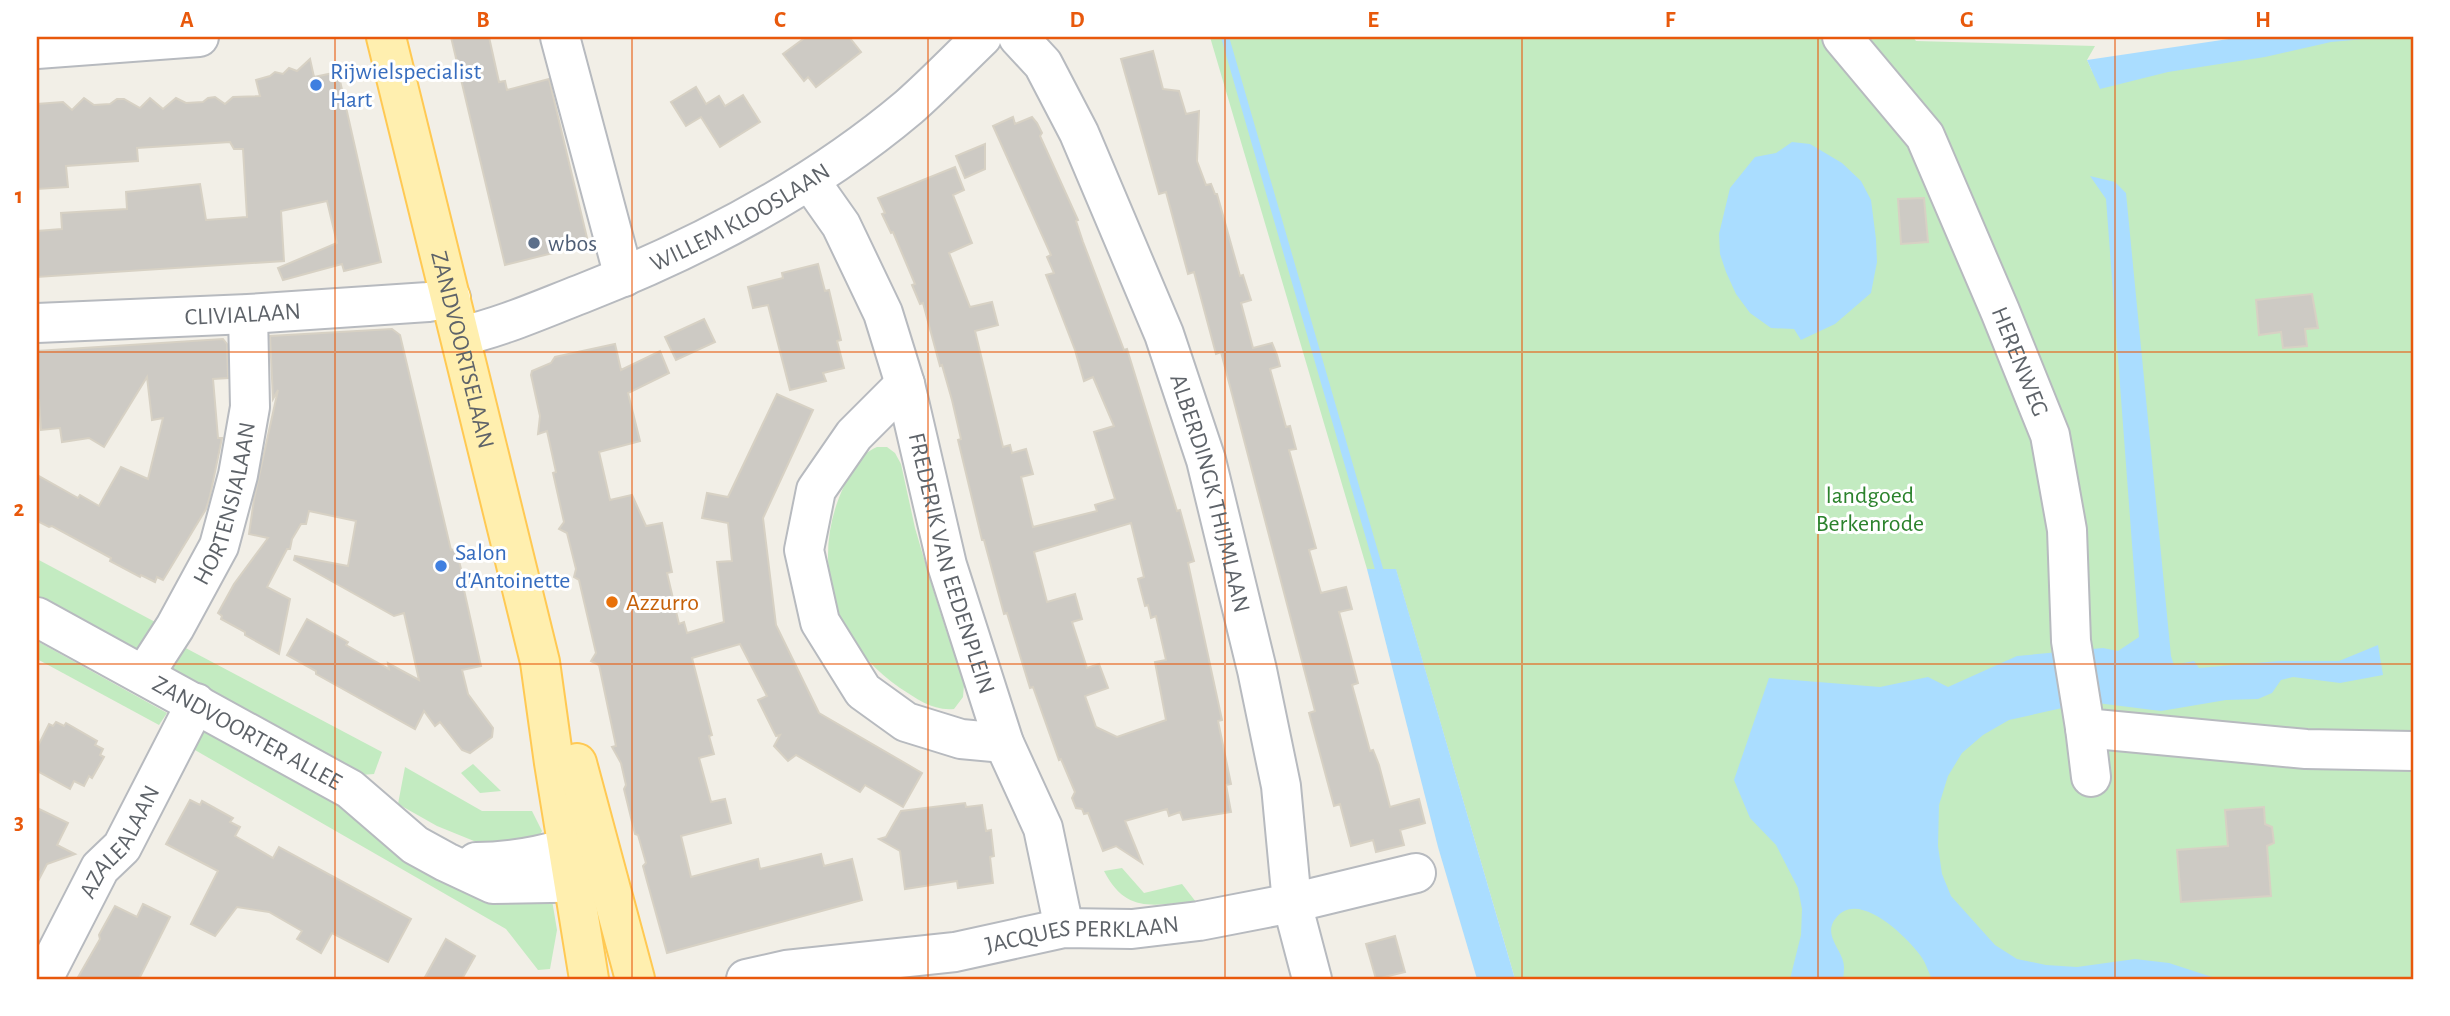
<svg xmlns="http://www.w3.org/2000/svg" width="2450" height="1016" viewBox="0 0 2450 1016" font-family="'Alegreya Sans',sans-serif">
<rect width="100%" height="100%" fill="#f2efe7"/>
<!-- green -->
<g fill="#c3ebc1">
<path d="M 1210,37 L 1913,37 L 1916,41 L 2095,46 L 2087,60 L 2092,71 L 2300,37 L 2413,37 L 2413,979 L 1515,979 L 1396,570 L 1367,569 Z"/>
<path d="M 877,447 L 887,447 L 895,453 L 901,464 L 915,528 L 932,586 L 947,633 L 965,673 L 963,697 L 954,709 C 933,711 917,699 900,688 C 833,642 809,560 844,486 C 852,469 859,455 877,447 Z"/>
<path d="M 37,559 L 157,623 L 139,654 L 37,597 Z"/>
<path d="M 37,641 L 167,713 L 159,725 L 37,659 Z"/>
<path d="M 180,645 L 382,752 L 374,774 L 361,775 L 166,670 Z"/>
<path d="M 201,726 L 332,801 L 424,864 L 551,894 L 557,930 L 550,969 L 538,970 L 506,929 L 188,746 Z"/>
<path d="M 473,764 L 501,791 L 480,793 L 461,773 Z"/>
<path d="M 405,767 L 482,811 L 532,811 L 542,831 L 533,849 L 501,852 L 437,826 L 398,804 Z"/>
<path d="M 1122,868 L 1144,893 L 1182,884 L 1196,902 C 1153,904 1127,915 1104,871 Z"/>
</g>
<!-- water -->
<g fill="#adf">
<path d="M 2242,37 L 2387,37 L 2331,42 L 2265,57 L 2168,72 L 2100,89 L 2087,60 Z"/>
<path d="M 1792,142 L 1810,144 L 1842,163 L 1861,181 L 1871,200 L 1876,239 L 1877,262 L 1871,293 L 1835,324 L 1801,340 L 1794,329 L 1771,328 L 1750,313 L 1736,294 L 1726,272 L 1720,254 L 1719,234 L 1730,188 L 1755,157 L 1776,153 Z"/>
<path d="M 2090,176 L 2115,182 L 2126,193 L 2171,656 L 2174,665 L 2194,661 L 2199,668 L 2279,661 L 2339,661 L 2378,645 L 2383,675 L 2340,683 L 2293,677 L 2281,680 L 2272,693 L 2258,699 L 2226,700 L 2161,711 L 2089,702 L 2009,720 L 1983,735 L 1962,753 L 1948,776 L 1939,805 L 1938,846 L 1942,874 L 1951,896 L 1995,945 L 2017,959 L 2046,965 L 2077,967 L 2135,959 L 2169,963 L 2218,979 L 1932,979 C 1928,971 1925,961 1920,955 C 1906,936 1858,889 1836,918 C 1824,932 1837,945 1842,958 C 1845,965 1844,972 1843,979 L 1790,979 L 1801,935 L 1802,909 L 1798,888 L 1776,845 L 1750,818 L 1734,780 L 1769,678 L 1880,687 L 1928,677 L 1948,687 L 2017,656 L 2103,648 L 2118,651 L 2139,637 L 2106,199 Z"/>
<path d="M 1367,569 L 1396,569 L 1515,979 L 1477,979 L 1438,847 Z"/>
</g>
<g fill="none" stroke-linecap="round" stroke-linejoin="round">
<!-- stream -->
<path stroke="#adf" stroke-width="8" d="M 1225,37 L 1379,569"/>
</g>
<!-- building -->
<g fill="#cdcac4" stroke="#d7d1c4" stroke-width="2" fill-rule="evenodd">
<path d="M 451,37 L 489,37 L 499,82 L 505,81 L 507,90 L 549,79 L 588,242 L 553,251 L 553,253 L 505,265 Z"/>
<path d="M 806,37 L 849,37 L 861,52 L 816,87 L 808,77 L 804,81 L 783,54 Z"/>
<path d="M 1153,51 L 1163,89 L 1179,91 L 1186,114 L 1199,111 L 1197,161 L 1206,185 L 1211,184 L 1215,194 L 1217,194 L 1240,276 L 1243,275 L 1251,300 L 1241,303 L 1253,348 L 1272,343 L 1277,355 L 1280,366 L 1270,369 L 1286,427 L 1290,426 L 1296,449 L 1289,450 L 1316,548 L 1309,550 L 1321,593 L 1346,587 L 1352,609 L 1339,612 L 1358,683 L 1352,685 L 1370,751 L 1373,750 L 1379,765 L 1390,807 L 1419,799 L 1425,823 L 1400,830 L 1404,845 L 1376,852 L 1373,840 L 1351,846 L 1340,804 L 1334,806 L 1309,713 L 1315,711 L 1221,352 L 1216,354 L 1194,272 L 1188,274 L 1166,192 L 1159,194 L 1121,59 Z"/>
<path d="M 310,59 L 314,77 L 338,72 L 381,262 L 344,271 L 342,264 L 283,280 L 278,268 L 337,243 L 327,201 L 281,211 L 284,261 L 37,277 L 37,231 L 62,229 L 61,213 L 127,209 L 126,192 L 200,184 L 206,220 L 247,217 L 243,149 L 234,149 L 230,142 L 137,148 L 138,161 L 66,166 L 68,187 L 37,189 L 37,104 L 63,102 L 72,110 L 84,98 L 94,105 L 110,104 L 117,99 L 124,99 L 140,108 L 150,98 L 163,109 L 176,98 L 186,103 L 203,102 L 208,98 L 215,97 L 225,104 L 233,97 L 260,96 L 256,80 L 270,76 L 275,72 L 283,74 L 289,68 L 297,71 Z"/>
<path d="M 696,87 L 706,104 L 719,96 L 725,106 L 743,95 L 760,122 L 720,147 L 701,117 L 686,126 L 671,102 Z"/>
<path d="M 1013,117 L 1015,124 L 1032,117 L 1037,123 L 1042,133 L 1040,136 L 1078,220 L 1076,221 L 1083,242 L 1124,350 L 1127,349 L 1177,511 L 1180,510 L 1194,561 L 1188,563 L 1222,720 L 1218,721 L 1231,784 L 1226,785 L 1231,812 L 1183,820 L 1180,812 L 1169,816 L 1167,809 L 1125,821 L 1142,863 L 1116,846 L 1103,851 L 1088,813 L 1084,814 L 1082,809 L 1076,808 L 1072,798 L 1075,792 L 1061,759 L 1059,760 L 1033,687 L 1030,688 L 1007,613 L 1004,614 L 984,540 L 982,540 L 958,440 L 961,439 L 952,400 L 942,365 L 940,366 L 923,303 L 920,304 L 912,285 L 915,284 L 893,232 L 891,233 L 882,214 L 885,213 L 878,198 L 955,167 L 964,190 L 953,195 L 972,243 L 949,253 L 970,307 L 992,302 L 998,325 L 975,331 L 1003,447 L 1010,445 L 1012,453 L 1026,449 L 1033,474 L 1021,477 L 1033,527 L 1097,511 L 1095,505 L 1115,499 L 1094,432 L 1114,426 L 1093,377 L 1084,381 L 1075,350 L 1046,275 L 1054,273 L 1047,257 L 1051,255 L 993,126 ZM 1131,523 L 1144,577 L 1138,579 L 1145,606 L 1148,605 L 1151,618 L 1156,616 L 1166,660 L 1155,662 L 1166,720 L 1117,737 L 1096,727 L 1085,696 L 1108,688 L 1099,664 L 1087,668 L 1072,622 L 1082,619 L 1075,594 L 1047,602 L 1034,552 Z"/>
<path d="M 985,144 L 985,169 L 965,178 L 956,156 Z"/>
<path d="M 1924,198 L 1928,242 L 1901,244 L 1898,199 Z"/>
<path d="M 818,264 L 825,291 L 829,290 L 841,340 L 837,341 L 844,368 L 823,373 L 826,381 L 790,390 L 768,305 L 753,308 L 748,287 L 783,278 L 782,273 Z"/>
<path d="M 2312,294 L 2318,328 L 2305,329 L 2307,346 L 2283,348 L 2281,332 L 2259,335 L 2256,300 Z"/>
<path d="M 704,319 L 715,342 L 676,360 L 665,337 Z"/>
<path d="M 392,329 L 400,335 L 451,550 L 456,549 L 464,581 L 462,581 L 481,666 L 462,670 L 468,694 L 493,728 L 492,737 L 470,753 L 462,750 L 440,722 L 435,726 L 424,711 L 415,729 L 316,674 L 316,671 L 287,655 L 307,619 L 348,642 L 346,645 L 389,669 L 388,663 L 419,680 L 404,613 L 394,616 L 294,560 L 295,556 L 348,566 L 356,521 L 309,511 L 306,524 L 301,524 L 292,539 L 290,549 L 287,549 L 267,587 L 290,599 L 279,654 L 245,635 L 245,632 L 221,619 L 222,616 L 218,613 L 234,584 L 268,538 L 249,534 L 254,499 L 278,390 L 273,399 L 270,336 Z"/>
<path d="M 223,339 L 227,344 L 228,378 L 213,379 L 218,438 L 222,438 L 210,496 L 206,509 L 163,580 L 157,577 L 155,582 L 141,575 L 140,577 L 110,561 L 111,558 L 52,526 L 49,527 L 37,521 L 37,475 L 78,498 L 80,495 L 99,506 L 121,467 L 148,479 L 163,418 L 152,420 L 147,377 L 104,447 L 89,438 L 62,442 L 60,428 L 41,430 L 39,400 L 37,400 L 37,351 Z"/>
<path d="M 615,344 L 621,370 L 660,351 L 669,373 L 628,393 L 640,441 L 599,452 L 610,500 L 632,495 L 646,526 L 662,523 L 672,572 L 667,573 L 679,624 L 684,622 L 687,633 L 724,622 L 717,562 L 732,561 L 728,523 L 702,518 L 707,493 L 728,497 L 777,394 L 813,410 L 763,518 L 776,625 L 819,713 L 922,773 L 903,807 L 865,785 L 860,792 L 796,755 L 788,761 L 774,746 L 780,735 L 776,736 L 758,700 L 767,696 L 740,644 L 692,658 L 712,735 L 709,736 L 714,754 L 699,758 L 711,802 L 725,799 L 731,823 L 681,836 L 691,877 L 758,859 L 760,869 L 821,854 L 824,866 L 852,859 L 862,900 L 667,953 L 647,881 L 643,866 L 646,863 L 638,835 L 635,834 L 624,789 L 626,785 L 621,763 L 612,747 L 616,746 L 599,665 L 591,661 L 596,653 L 579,580 L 574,577 L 576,569 L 567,533 L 559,529 L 564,522 L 553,473 L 556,472 L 547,431 L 538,434 L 540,416 L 531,375 L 532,371 L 551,363 L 555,357 Z"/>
<path d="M 56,722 L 64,726 L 66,723 L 97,741 L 95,745 L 103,749 L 100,755 L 104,757 L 92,778 L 89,776 L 84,786 L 74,781 L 70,789 L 37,771 L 37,748 L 49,724 L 53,726 Z"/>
<path d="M 190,800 L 200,805 L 202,801 L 233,818 L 230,822 L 240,827 L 235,836 L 273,858 L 279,847 L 411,919 L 388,962 L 332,933 L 321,953 L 297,939 L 302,931 L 269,912 L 237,907 L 215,936 L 191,924 L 218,871 L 166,844 Z"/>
<path d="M 965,803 L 966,807 L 982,805 L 986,831 L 991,830 L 994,856 L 990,857 L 993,883 L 958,888 L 957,881 L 905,889 L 900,851 L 879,839 L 886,837 L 901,811 Z"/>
<path d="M 2264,807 L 2265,824 L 2272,827 L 2274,843 L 2267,846 L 2271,896 L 2181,902 L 2177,850 L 2228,846 L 2225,810 Z"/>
<path d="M 37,808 L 68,823 L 57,845 L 75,854 L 47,864 L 37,883 Z"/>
<path d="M 143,904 L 170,917 L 139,979 L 77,979 L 100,939 L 99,935 L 115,906 L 137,917 Z"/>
<path d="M 1395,936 L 1405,972 L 1376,979 L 1366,944 Z"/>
<path d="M 446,939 L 475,956 L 462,979 L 424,979 Z"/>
</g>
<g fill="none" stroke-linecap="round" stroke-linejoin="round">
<defs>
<g id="minor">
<path d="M 560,37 L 624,277"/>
<path id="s1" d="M 1018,37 L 1043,64 L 1079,133 L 1164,334 L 1206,460 L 1257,670 L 1281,786 L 1292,903 L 1312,979"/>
<path id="s2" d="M 1842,37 L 1925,136 L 2000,311 L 2050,435 L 2067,530 L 2071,641 L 2085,728 L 2306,749 L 2413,751"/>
<path d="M 37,49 L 199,37"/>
<path id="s3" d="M 810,181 L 841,225 L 883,313 L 905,384 L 947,565 L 1004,743 L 1043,828 L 1064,928"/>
<path id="s4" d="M 37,323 L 248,314 L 428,302 L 451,298"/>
<path id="s5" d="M 461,336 C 502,327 542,309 581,294 C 698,248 813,188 909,107 C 934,85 958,60 982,37"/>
<path d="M 905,384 L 854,435 L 816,490 L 804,550 L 820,622 L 863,691 L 906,722 L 961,739 L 1004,743"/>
<path id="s6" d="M 37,617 L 350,789 L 415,845 L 446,862 L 493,884 L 608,882"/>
<path id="s7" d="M 144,675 L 175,627 L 219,546 L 238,475 L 250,407 L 248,314"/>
<path d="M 2085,728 L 2091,777"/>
<path d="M 476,862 C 518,862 556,852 596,840"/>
<path id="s8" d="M 43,979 L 100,868 L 122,847 L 196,703"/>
<path id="s9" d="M 746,979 L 786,970 L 955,952 L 1064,928 L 1132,929 L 1199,921 L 1292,903 L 1416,873"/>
</g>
<g id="major">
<path id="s10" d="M 386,37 L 540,662 L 554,763 L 589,979"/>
<path d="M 577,763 L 635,979"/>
</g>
</defs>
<!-- minor casing -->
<use href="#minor" stroke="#b7babf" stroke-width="42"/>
<!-- major casing -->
<use href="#major" stroke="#ffc953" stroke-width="42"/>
<!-- minor -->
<use href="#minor" stroke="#fff" stroke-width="38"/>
<!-- major -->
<use href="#major" stroke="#ffefaf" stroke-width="38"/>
</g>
<!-- grid -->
<path fill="none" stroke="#e8590c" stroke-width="2" stroke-opacity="0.55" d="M 335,37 L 335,979M 632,37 L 632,979M 928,37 L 928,979M 1225,37 L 1225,979M 1522,37 L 1522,979M 1818,37 L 1818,979M 2115,37 L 2115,979M 37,352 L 2413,352M 37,664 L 2413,664"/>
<!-- markers -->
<g fill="#3f7fe0" stroke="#fff" stroke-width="2.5">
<circle cx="316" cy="85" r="7"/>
<circle cx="441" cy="566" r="7"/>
</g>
<circle fill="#5c6f8a" stroke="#fff" stroke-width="2.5" cx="534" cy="243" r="7"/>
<circle fill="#e8710a" stroke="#fff" stroke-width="2.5" cx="612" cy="602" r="7"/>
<g text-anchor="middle" stroke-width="6" stroke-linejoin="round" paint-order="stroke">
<!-- shop labels -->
<g font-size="24" fill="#366cbe" stroke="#fff" text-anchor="start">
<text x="330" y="79">Rijwielspecialist<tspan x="330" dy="28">Hart</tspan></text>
<text x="455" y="560">Salon<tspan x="455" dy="28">d'Antoinette</tspan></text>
</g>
<!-- street labels -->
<g font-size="24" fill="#5e6369" stroke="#fff">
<text dy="8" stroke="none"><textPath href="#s5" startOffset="304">WILLEM KLOOSLAAN</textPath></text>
<text dy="8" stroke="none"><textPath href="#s4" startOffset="206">CLIVIALAAN</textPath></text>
<text dy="8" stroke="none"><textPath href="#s10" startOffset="322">ZANDVOORTSELAAN</textPath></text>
<text dy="8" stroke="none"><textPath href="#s2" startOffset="374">HERENWEG</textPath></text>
<text dy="8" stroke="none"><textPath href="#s1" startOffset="499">ALBERDINGK THIJMLAAN</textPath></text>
<text dy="8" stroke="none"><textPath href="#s7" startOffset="192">HORTENSIALAAN</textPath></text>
<text dy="8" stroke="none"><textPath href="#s3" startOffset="411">FREDERIK VAN EEDENPLEIN</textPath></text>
<text dy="8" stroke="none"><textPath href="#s6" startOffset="240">ZANDVOORTER ALLEE</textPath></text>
<text dy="8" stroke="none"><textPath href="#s8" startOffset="158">AZALEALAAN</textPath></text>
<text dy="8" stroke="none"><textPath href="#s9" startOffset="340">JACQUES PERKLAAN</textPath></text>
</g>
<!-- service labels -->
<g font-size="24" fill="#4e5e75" stroke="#fff" text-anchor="start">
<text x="548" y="251">wbos</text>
</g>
<!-- park labels -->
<g font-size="24" fill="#2b822c" stroke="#fff">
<text x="1870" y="503">landgoed<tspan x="1870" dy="28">Berkenrode</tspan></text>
</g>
<!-- food labels -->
<g font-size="24" fill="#c56008" stroke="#fff" text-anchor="start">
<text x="626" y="610">Azzurro</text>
</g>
</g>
<!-- border -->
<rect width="2450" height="1016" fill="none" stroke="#ffffff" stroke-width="77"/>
<rect x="38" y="38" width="2374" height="940" fill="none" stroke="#e8590c" stroke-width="2.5"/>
<g font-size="23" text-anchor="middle" font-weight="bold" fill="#e8590c">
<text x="187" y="27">A</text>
<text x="483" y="27">B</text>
<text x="780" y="27">C</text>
<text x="1077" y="27">D</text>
<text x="1373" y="27">E</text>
<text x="1670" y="27">F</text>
<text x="1967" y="27">G</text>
<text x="2263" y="27">H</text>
<text x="19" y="203">1</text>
<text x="19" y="516">2</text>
<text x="19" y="829">3</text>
</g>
</svg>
